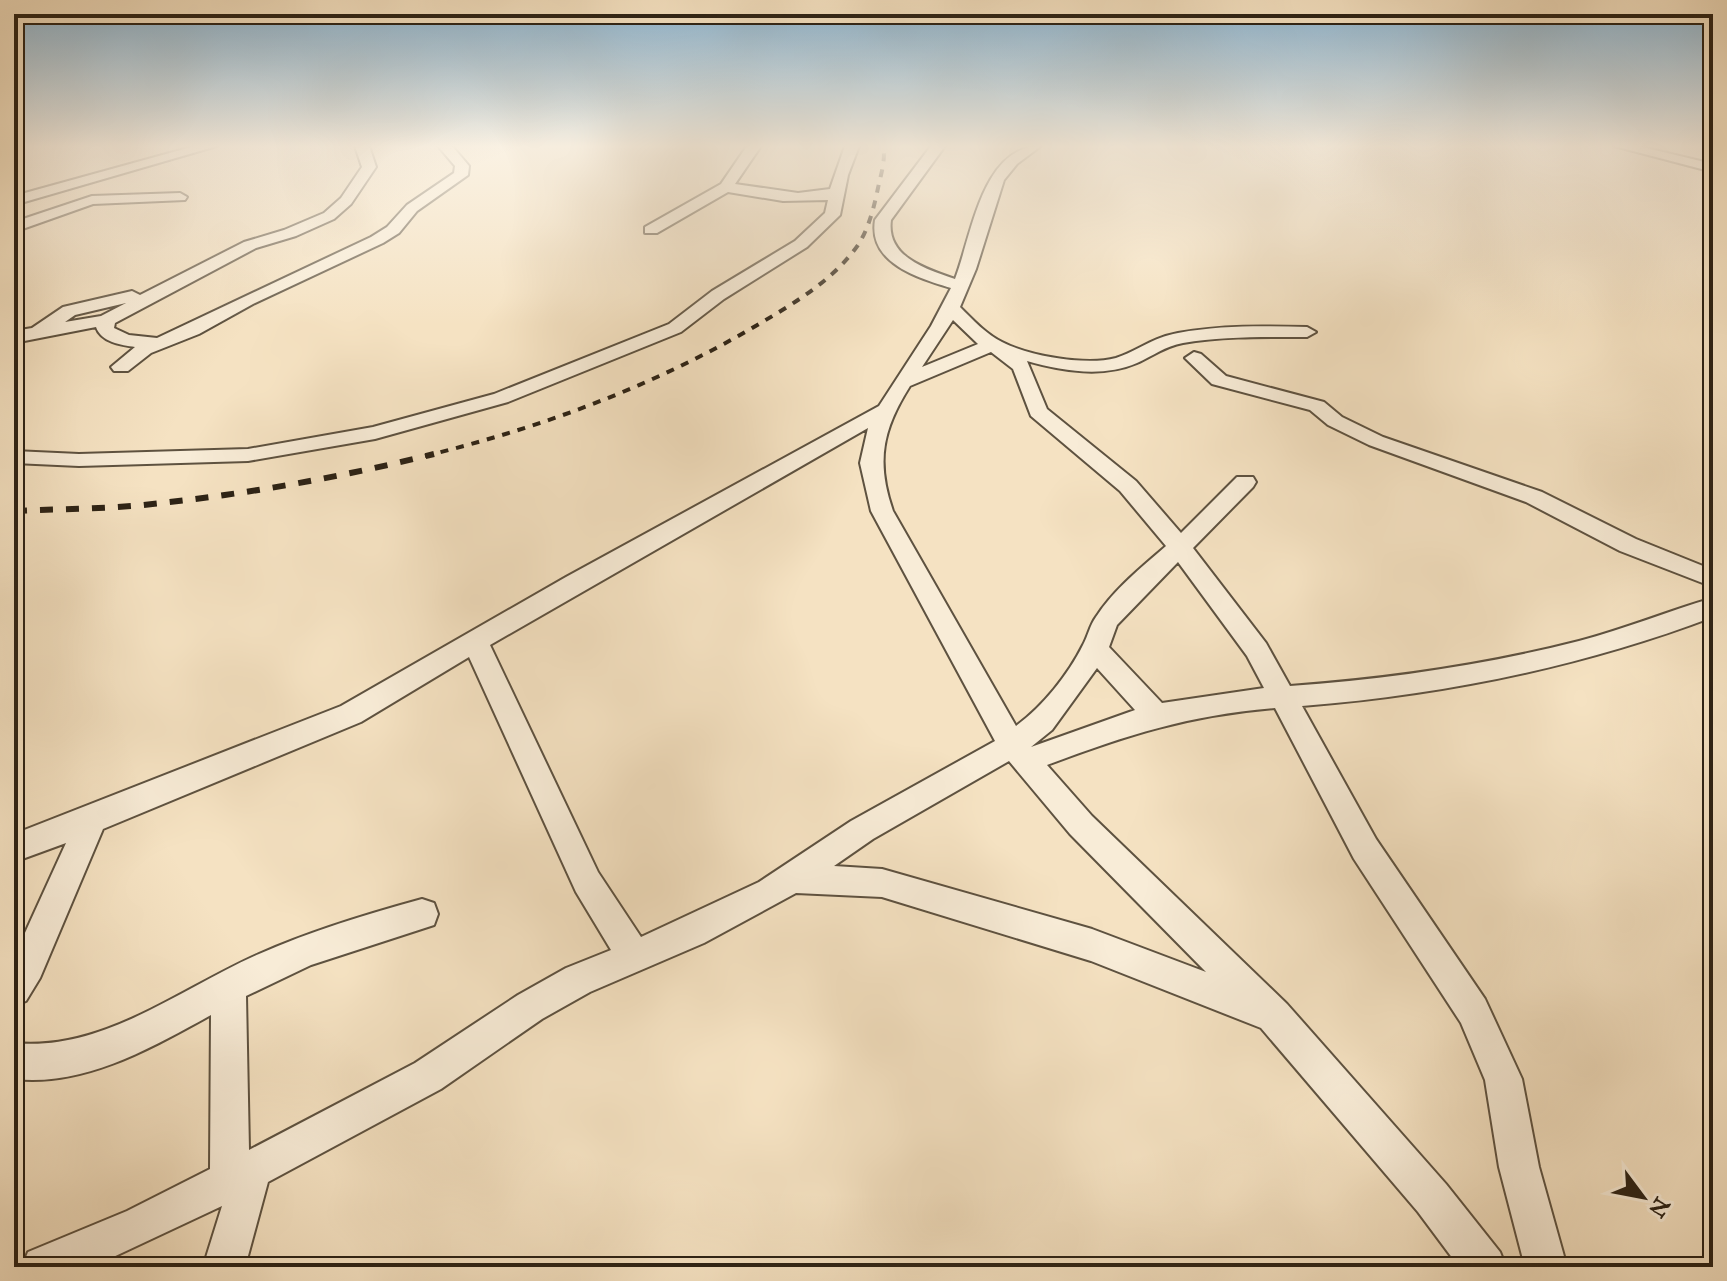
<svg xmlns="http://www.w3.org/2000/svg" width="1727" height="1281" viewBox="0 0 1727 1281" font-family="'IM FELL Great Primer',serif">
<rect width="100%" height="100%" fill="#f5e2c2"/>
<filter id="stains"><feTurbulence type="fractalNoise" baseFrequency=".0025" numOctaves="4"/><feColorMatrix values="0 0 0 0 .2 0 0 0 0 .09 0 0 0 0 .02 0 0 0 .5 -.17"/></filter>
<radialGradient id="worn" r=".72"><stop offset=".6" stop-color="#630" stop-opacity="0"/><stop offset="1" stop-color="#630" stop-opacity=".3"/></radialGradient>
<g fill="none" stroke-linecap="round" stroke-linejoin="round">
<defs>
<g id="minor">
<path d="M 195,146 L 217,146 L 14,205 L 14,196 Z"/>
<path d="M 355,146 L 369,146 L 376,167 L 351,204 L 334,219 L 296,236 L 256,248 L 115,323 L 114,328 L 129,335 L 157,338 L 371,237 L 387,227 L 407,205 L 454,173 L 455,166 L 438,146 L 452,146 L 469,166 L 468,175 L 417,211 L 399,233 L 383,243 L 253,304 L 199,334 L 151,353 L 128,371 L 114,371 L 111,367 L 135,347 C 121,345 101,342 96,327 L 14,343 L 14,331 L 32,328 L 63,307 L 132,291 L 140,295 L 244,242 L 284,230 L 324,213 L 341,198 L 362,167 ZM 126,303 L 101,316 L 65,322 L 75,315 Z"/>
<path d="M 747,146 L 761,146 L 735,184 L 798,193 L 830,189 L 845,146 L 859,146 L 848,175 L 840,215 L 807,247 L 724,299 L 681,332 L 508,402 L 375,439 L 248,461 L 79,466 L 14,463 L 14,451 L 79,454 L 248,449 L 373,427 L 494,394 L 669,324 L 712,291 L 795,241 L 825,213 L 828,200 L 783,201 L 728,192 L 657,233 L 645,233 L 645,227 L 721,184 Z"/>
<path d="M 931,146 L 945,146 L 891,220 C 886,257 926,269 955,279 C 972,235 982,146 1041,146 L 1017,164 L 1004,180 L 976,269 L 960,307 C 973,320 986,334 1002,342 C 1029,356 1086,366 1116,358 C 1138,351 1151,338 1178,333 C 1221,325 1264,326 1307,327 L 1316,332 L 1307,337 C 1266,337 1224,336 1183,343 C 1165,346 1153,356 1137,363 C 1102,378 1063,371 1027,361 L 1047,409 L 1136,481 L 1181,533 L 1237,477 L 1253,477 L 1256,482 L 1253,487 L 1193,548 L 1266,643 L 1290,686 C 1387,679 1485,665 1579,641 C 1625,629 1668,611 1713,598 L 1713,617 C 1581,667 1442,695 1302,706 L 1376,839 L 1485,999 L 1522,1079 L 1539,1167 L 1567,1267 L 1525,1267 L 1499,1167 L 1485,1080 L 1461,1023 L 1354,859 L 1275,708 C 1189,715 1127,735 1047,765 L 1092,816 L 1287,1004 L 1446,1184 L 1500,1252 L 1506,1267 L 1459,1267 L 1418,1212 L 1261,1028 L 1091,961 L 882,897 L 796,893 L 704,943 L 590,992 L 542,1019 L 441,1089 L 268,1182 L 245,1267 L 203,1267 L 222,1206 L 92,1267 L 22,1267 L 28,1252 L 127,1211 L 210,1169 L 211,1015 C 151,1048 84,1087 14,1079 L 14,1043 C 103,1052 181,988 259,954 C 311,931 367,914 422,899 L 434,903 L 438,914 L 434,925 L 311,965 L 246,996 L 249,1150 L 415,1063 L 518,995 L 566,968 L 611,950 L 576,892 L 469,657 L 361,722 L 103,829 L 40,978 L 26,1001 L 14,1006 L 14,957 L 66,843 L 14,862 L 14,834 L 341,706 L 566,577 L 879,406 L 931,326 L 951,288 C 918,278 868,263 875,220 ZM 953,320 L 978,344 L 922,367 ZM 991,352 L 1013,369 L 1031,416 L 1120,491 L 1166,546 C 1142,567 1114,589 1096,617 C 1090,625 1088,636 1083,645 C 1068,675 1043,706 1016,726 L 893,511 C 876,462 882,430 910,386 ZM 868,428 L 860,463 L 871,511 L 995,741 L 851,821 L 759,882 L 641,937 L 598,872 L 490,645 ZM 1178,562 L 1247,656 L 1264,688 L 1162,703 L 1109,647 L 1117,625 ZM 1097,668 L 1135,710 L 1031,747 L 1052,730 ZM 1009,761 L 1070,834 L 1206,972 L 1092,929 L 882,869 L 834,866 L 873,839 Z"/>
<path d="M 1614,146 L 1638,146 L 1713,164 L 1713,172 Z"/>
<path d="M 180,193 L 187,197 L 185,200 L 93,204 L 14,232 L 14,222 L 92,196 Z"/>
<path d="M 1194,352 L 1201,354 L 1226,376 L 1324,402 L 1342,417 L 1383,437 L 1542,492 L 1636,539 L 1713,570 L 1713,587 L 1620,551 L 1526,502 L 1369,445 L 1328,425 L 1310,410 L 1212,384 L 1185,358 Z"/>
</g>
</defs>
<!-- minor casing -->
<use href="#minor" stroke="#5e5240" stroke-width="4"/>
<!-- minor -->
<use href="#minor" fill="#f8ecd7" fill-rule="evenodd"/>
<!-- rail-far1 -->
<path stroke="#2c2215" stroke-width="4" stroke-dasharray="8 8" stroke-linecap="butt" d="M 425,456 C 544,427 659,384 764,321 C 798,301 835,278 858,245 C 869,228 874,207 878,188 C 881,174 886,159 883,146"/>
<!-- rail -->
<path stroke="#2c2215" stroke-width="6" stroke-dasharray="13 13" stroke-linecap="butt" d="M 14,511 C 57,509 100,509 143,505 C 241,495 338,478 434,454"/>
</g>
<!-- sky -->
<linearGradient id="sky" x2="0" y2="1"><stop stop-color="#8bb7d6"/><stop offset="0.45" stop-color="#faf2e4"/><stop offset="1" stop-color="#faf2e4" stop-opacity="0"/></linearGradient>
<rect width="1727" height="325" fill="url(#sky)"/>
<!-- margin -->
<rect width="1727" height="1281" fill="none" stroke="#f5e2c2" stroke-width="48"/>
<rect x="16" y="16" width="1695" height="1249" fill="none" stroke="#2c2215" stroke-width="4"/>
<rect x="24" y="24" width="1679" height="1233" fill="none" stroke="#2c2215" stroke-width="2"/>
<!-- north arrow -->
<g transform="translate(1643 1197) rotate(122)" stroke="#f8ecd7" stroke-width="6" paint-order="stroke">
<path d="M0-6L14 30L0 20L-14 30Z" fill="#2c2215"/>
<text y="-12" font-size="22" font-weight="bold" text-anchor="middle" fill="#2c2215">N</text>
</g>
<rect width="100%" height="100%" filter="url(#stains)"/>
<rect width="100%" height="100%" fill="url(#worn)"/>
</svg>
